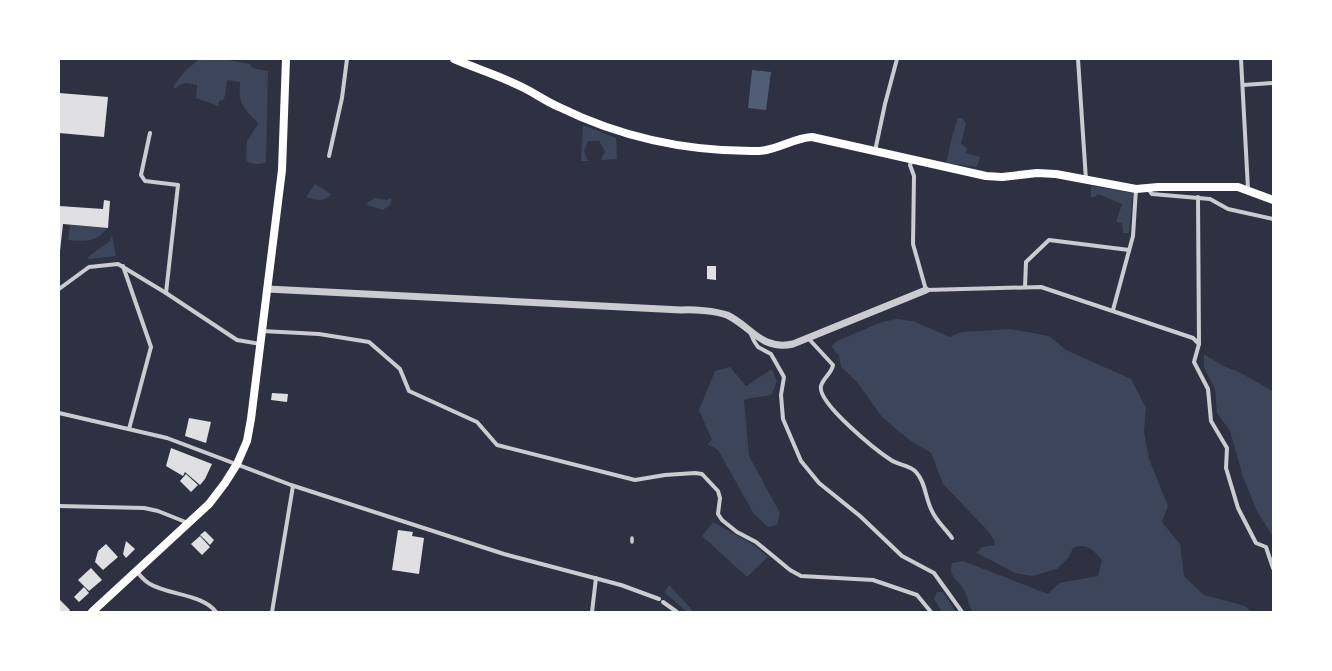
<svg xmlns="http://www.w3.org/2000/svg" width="1332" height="671" viewBox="0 0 1332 671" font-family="Arial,sans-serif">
<rect width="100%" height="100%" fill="#2d3142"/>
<!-- green -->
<g fill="#3c4559">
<path d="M 199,59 L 222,59 L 250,64 L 252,68 L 268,71 L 266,162 C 261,165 250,165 246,160 L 247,141 L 258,124 C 256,119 253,119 250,115 C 239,102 239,97 240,82 L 227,80 L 225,96 L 223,100 L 219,101 L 218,106 L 196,98 L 197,85 L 186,83 L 178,86 L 176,89 L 173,87 L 184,72 Z"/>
<path d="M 958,118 L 962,118 L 966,123 L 961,144 L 967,148 L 966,153 L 980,157 L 977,167 L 946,163 L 953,133 Z"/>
<path d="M 583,125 L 616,138 L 617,159 L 601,160 L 605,151 L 599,141 L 588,141 L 584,151 L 588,161 L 581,161 Z"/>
<path d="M 315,184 L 331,194 C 324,203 315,200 306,197 Z"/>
<path d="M 1091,186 L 1133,193 L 1129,233 L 1123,233 L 1122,223 L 1116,222 L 1122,204 L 1098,194 L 1095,197 L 1091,197 Z"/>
<path d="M 376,198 L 387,200 L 390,198 L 392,200 L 390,205 L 383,210 L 367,205 L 368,202 Z"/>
<path d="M 70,225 L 107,228 C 97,243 83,241 68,240 Z"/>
<path d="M 112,235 L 116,256 L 89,259 L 88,257 L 110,241 Z"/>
<path d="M 896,319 L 913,321 L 950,337 L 961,332 L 1010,329 L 1049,336 L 1066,350 L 1131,379 L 1146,408 L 1144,432 L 1149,459 L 1168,506 L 1162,522 L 1180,544 L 1184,576 L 1204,595 L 1245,606 L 1251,612 L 973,612 C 969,606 968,601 966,594 C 962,581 947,578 952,563 L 963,561 L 1048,594 L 1059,583 L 1098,576 L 1102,560 C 1093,550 1087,542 1073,548 L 1069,557 L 1057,569 L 1032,576 L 1015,573 L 977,553 L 982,547 L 995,545 L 994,540 L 989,532 L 943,484 L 931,453 L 908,439 L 882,417 L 857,382 L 841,367 L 839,355 L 835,352 L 832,346 L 837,341 L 882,322 Z"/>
<path d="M 1204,354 L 1223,366 L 1239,372 L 1273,391 L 1273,537 L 1257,511 L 1243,477 L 1230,431 L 1217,413 L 1215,389 L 1204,368 Z"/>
<path d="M 730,367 L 746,386 L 772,369 L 777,381 L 772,394 C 763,398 753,396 744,400 L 749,456 L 780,513 L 777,525 L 768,527 L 754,514 L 718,450 L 707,444 L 712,440 L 699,410 L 715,371 Z"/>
<path d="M 713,522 L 754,545 L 768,557 L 747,577 L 702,536 Z"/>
<path d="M 669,585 L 694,612 L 687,612 L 664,592 Z"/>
<path d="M 937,592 L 943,592 L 956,612 L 942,612 L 934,599 Z"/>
</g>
<!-- water -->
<path fill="#4f5d75" d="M 752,70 L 771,72 L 766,110 L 748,108 Z"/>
<!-- building -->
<g fill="#e0e0e3">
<path d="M 59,93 L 108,97 L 104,137 L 59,133 Z"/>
<path d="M 104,200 L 110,201 L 108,228 L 63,224 L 59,260 L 59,206 L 103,209 Z"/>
<path d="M 707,266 L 716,266 L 716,280 L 707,279 Z"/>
<path d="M 272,393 L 288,394 L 287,402 L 271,400 Z"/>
<path d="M 189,418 L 211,422 L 206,443 L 185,436 Z"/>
<path d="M 171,448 L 212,464 L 205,479 L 200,485 L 185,472 L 183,476 L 166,466 Z"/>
<path d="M 186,474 L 198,485 L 191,492 L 180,481 Z"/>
<path d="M 398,530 L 413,532 L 412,536 L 424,538 L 419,574 L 392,570 Z"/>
<path d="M 205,531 L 214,540 L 210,545 L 200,535 Z"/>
<path d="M 200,536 L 210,547 L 202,555 L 191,544 Z"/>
<path d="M 126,541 L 135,549 L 126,558 L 123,554 Z"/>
<path d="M 106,544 L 118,557 L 103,570 L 95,562 L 98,551 Z"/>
<path d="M 91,568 L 102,580 L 89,591 L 78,580 Z"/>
<path d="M 84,587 L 89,593 L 79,602 L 74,597 Z"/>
<path d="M 59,599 L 70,610 L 68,612 L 59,612 Z"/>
</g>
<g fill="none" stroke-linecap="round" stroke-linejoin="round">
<!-- pedestrian -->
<path stroke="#caccd0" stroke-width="3.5" d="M 632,538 L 632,542"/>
<!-- minor -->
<g stroke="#caccd0" stroke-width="4">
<path d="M 1078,59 L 1086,180"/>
<path d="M 1241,59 L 1248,189"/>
<path d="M 1243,85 L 1273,83"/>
<path d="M 150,133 L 141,175 L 145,181 L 178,185 L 166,293 L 237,340 L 260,344"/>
<path d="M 875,151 L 885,104 L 897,59"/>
<path d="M 329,156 L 342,98 L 347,59"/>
<path d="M 912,160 L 910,165 L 914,176 L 913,244 L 926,290 L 1041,287 L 1193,338 L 1199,344"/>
<path d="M 1148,189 L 1152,194 L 1210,199 L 1228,209 L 1273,219"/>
<path d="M 1198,197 L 1199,344 L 1194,362 L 1208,389 L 1211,421 L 1227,448 L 1226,468 L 1238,508 L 1256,543 L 1266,547 L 1273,568"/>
<path d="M 123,266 L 151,347 L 129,429"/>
<path d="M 1025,287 L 1026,262 L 1049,240 L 1129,250"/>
<path d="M 59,289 L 89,267 L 118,264 L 166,293"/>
<path d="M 1113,310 L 1133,236 L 1136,189"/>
<path d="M 262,331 L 319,334 L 369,342 L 400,369 L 409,391 L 477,422 L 497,445 L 635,480 L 665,475 L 695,473 L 702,474 L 718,491 L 720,498 L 718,514 L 722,520 L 737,532 L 756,542 L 790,570 L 801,576 L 873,580 L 917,595 L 931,612"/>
<path d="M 750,332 L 754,341 L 758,347 L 771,354 L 784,377 L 781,395 L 783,419 L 801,461 L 819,483 L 860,516 L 902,556 L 934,573 L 962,612"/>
<path d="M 808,338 L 833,365 C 832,373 823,378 821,386 C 817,403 877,451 891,460 C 898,465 910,465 916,472 C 926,483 925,498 932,511 C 936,521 946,529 952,538"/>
<path d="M 59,413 L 167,438 L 291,485 L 504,554 L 621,585 L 659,599"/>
<path d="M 59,506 L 144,508 L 158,511 L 188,523"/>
<path d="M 136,571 C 140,575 144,581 150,584 C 168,595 203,594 216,612"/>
<path d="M 663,602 L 677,612"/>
<path d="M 272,612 L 293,486"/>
<path d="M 592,612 L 596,578"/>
</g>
<!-- tertiary -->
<path stroke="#caccd0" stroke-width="7" d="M 267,289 L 681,310 C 692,309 716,311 727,315 C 751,326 761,351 793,344 L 926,290"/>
<!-- secondary -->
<g stroke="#fff" stroke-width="8">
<path d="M 454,59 C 477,69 501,76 524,88 C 536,94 547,102 559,107 C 622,138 689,152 759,151 C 778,150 793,138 812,137 L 986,176 L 1002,177 L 1037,173 L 1056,174 L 1136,189 L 1158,187 L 1238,187 L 1273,200"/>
<path d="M 92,612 L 209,504 L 225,483 L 237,464 L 247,441 L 251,419 L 282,170 L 286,59"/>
</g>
</g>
<!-- border -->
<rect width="1332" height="671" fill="none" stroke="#ffffff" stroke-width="120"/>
</svg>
